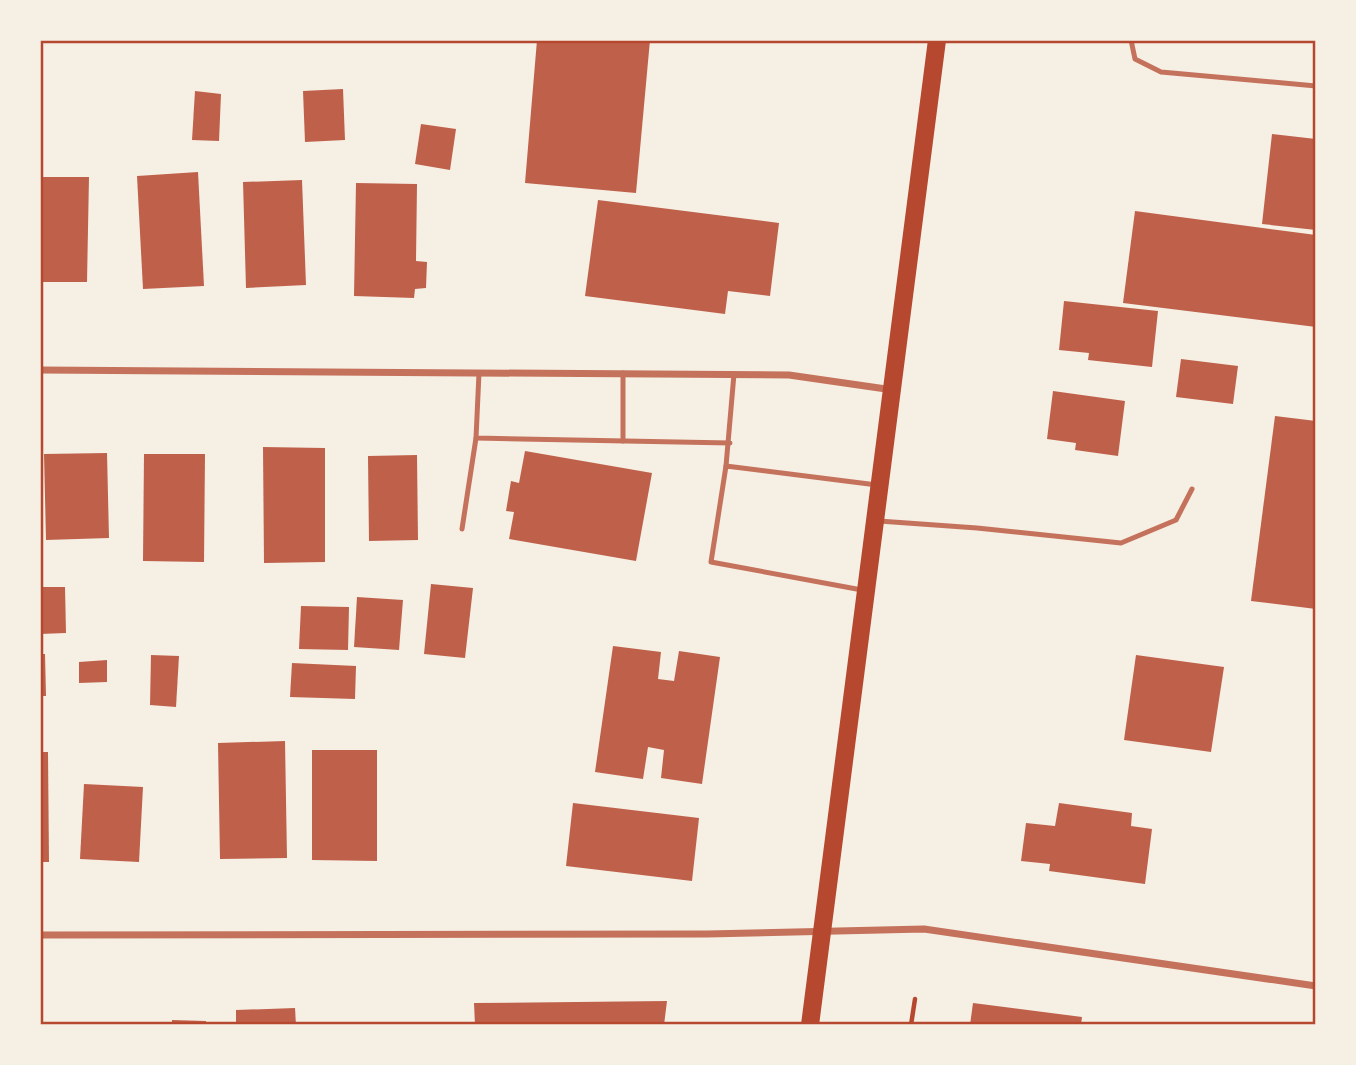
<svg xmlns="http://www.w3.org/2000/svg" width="1356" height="1065" viewBox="0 0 1356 1065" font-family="'DejaVu Sans',sans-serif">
<rect width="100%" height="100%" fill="#f6efe4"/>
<!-- building -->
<g fill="#bf614a">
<path d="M 537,40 L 650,40 L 636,193 L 525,183 Z"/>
<path d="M 343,89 L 345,140 L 305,142 L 303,91 Z"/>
<path d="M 195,91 L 221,94 L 219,141 L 192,140 Z"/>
<path d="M 421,124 L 456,129 L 450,170 L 415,164 Z"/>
<path d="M 1272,134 L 1316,139 L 1316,230 L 1262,224 Z"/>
<path d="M 198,172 L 204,286 L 143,289 L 137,176 Z"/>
<path d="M 40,177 L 89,177 L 87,282 L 40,282 Z"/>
<path d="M 302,180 L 306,285 L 246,288 L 243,182 Z"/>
<path d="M 356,183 L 417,184 L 416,261 L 427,262 L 426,288 L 415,289 L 414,298 L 354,296 Z"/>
<path d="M 598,200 L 779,223 L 770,296 L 728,291 L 725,314 L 585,296 Z"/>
<path d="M 1135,211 L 1316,235 L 1316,327 L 1123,303 Z"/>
<path d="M 1064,301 L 1158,311 L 1152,367 L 1088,360 L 1089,353 L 1059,350 Z"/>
<path d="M 1181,359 L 1238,366 L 1233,404 L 1176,397 Z"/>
<path d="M 1053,391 L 1125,401 L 1118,456 L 1075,450 L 1076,443 L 1047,439 Z"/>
<path d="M 1275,416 L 1316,421 L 1316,609 L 1251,601 Z"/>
<path d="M 263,447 L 325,448 L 325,562 L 264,563 Z"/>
<path d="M 525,451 L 652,473 L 636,561 L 509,539 L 514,512 L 506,511 L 511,481 L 519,483 Z"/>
<path d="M 107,453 L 109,538 L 46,540 L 44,454 Z"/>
<path d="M 144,454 L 205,454 L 204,562 L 143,561 Z"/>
<path d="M 417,455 L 418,540 L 369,541 L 368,456 Z"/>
<path d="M 431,584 L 473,588 L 465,658 L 424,654 Z"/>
<path d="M 40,587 L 65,587 L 66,633 L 40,634 Z"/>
<path d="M 357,597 L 403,600 L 399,650 L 354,647 Z"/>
<path d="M 301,606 L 349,607 L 348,650 L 299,649 Z"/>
<path d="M 613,646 L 661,652 L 658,679 L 674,681 L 679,651 L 720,657 L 702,784 L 661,778 L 664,750 L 648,747 L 643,779 L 595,772 Z"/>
<path d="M 40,654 L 45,654 L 46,696 L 40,696 Z"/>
<path d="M 151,655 L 179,656 L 176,707 L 150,705 Z"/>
<path d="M 1136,655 L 1224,667 L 1211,752 L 1124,740 Z"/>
<path d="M 107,660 L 107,682 L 79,683 L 79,662 Z"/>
<path d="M 292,663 L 356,666 L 355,699 L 290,697 Z"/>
<path d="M 285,741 L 287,858 L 220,859 L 218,743 Z"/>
<path d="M 312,750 L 377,750 L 377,861 L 312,860 Z"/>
<path d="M 40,752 L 48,752 L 49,862 L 40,862 Z"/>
<path d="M 84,784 L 143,787 L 139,862 L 80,859 Z"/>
<path d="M 573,803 L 699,818 L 692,881 L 566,866 Z"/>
<path d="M 1059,803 L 1132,813 L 1131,826 L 1152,829 L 1145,884 L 1049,871 L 1050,864 L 1021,861 L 1026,823 L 1055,826 Z"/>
<path d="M 667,1001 L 664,1025 L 475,1025 L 474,1003 Z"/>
<path d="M 973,1003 L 1082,1017 L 1081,1025 L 970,1025 Z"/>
<path d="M 295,1008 L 296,1025 L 236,1025 L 236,1010 Z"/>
<path d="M 172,1020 L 206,1021 L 206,1025 L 172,1025 Z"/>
</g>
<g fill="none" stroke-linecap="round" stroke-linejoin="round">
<!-- path -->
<path stroke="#b5482f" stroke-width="4.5" d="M 911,1025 L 915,999"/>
<!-- service -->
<g stroke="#c5725c" stroke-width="5">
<path d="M 1131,40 L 1135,59 L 1161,72 L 1316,86"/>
<path d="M 479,373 L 476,438 L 730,443"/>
<path d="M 623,441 L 623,373"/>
<path d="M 726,466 L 734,374"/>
<path d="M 879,521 L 977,528 L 1121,543 L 1176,520 L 1192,489"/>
<path d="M 462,529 L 476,438"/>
<path d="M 862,590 L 711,562 L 726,466 L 877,485"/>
</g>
<!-- minor -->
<g stroke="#c5725c" stroke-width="7">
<path d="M 40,370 L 789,375 L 893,390"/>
<path d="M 40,935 L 707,934 L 924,929 L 1316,986"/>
</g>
<!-- primary -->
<path stroke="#b5482f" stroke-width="18" d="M 810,1025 L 937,40"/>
</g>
<!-- border -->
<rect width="1356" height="1065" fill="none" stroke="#f6efe4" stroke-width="84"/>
<rect x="42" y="42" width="1272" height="981" fill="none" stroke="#b5482f" stroke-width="2.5"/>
</svg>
